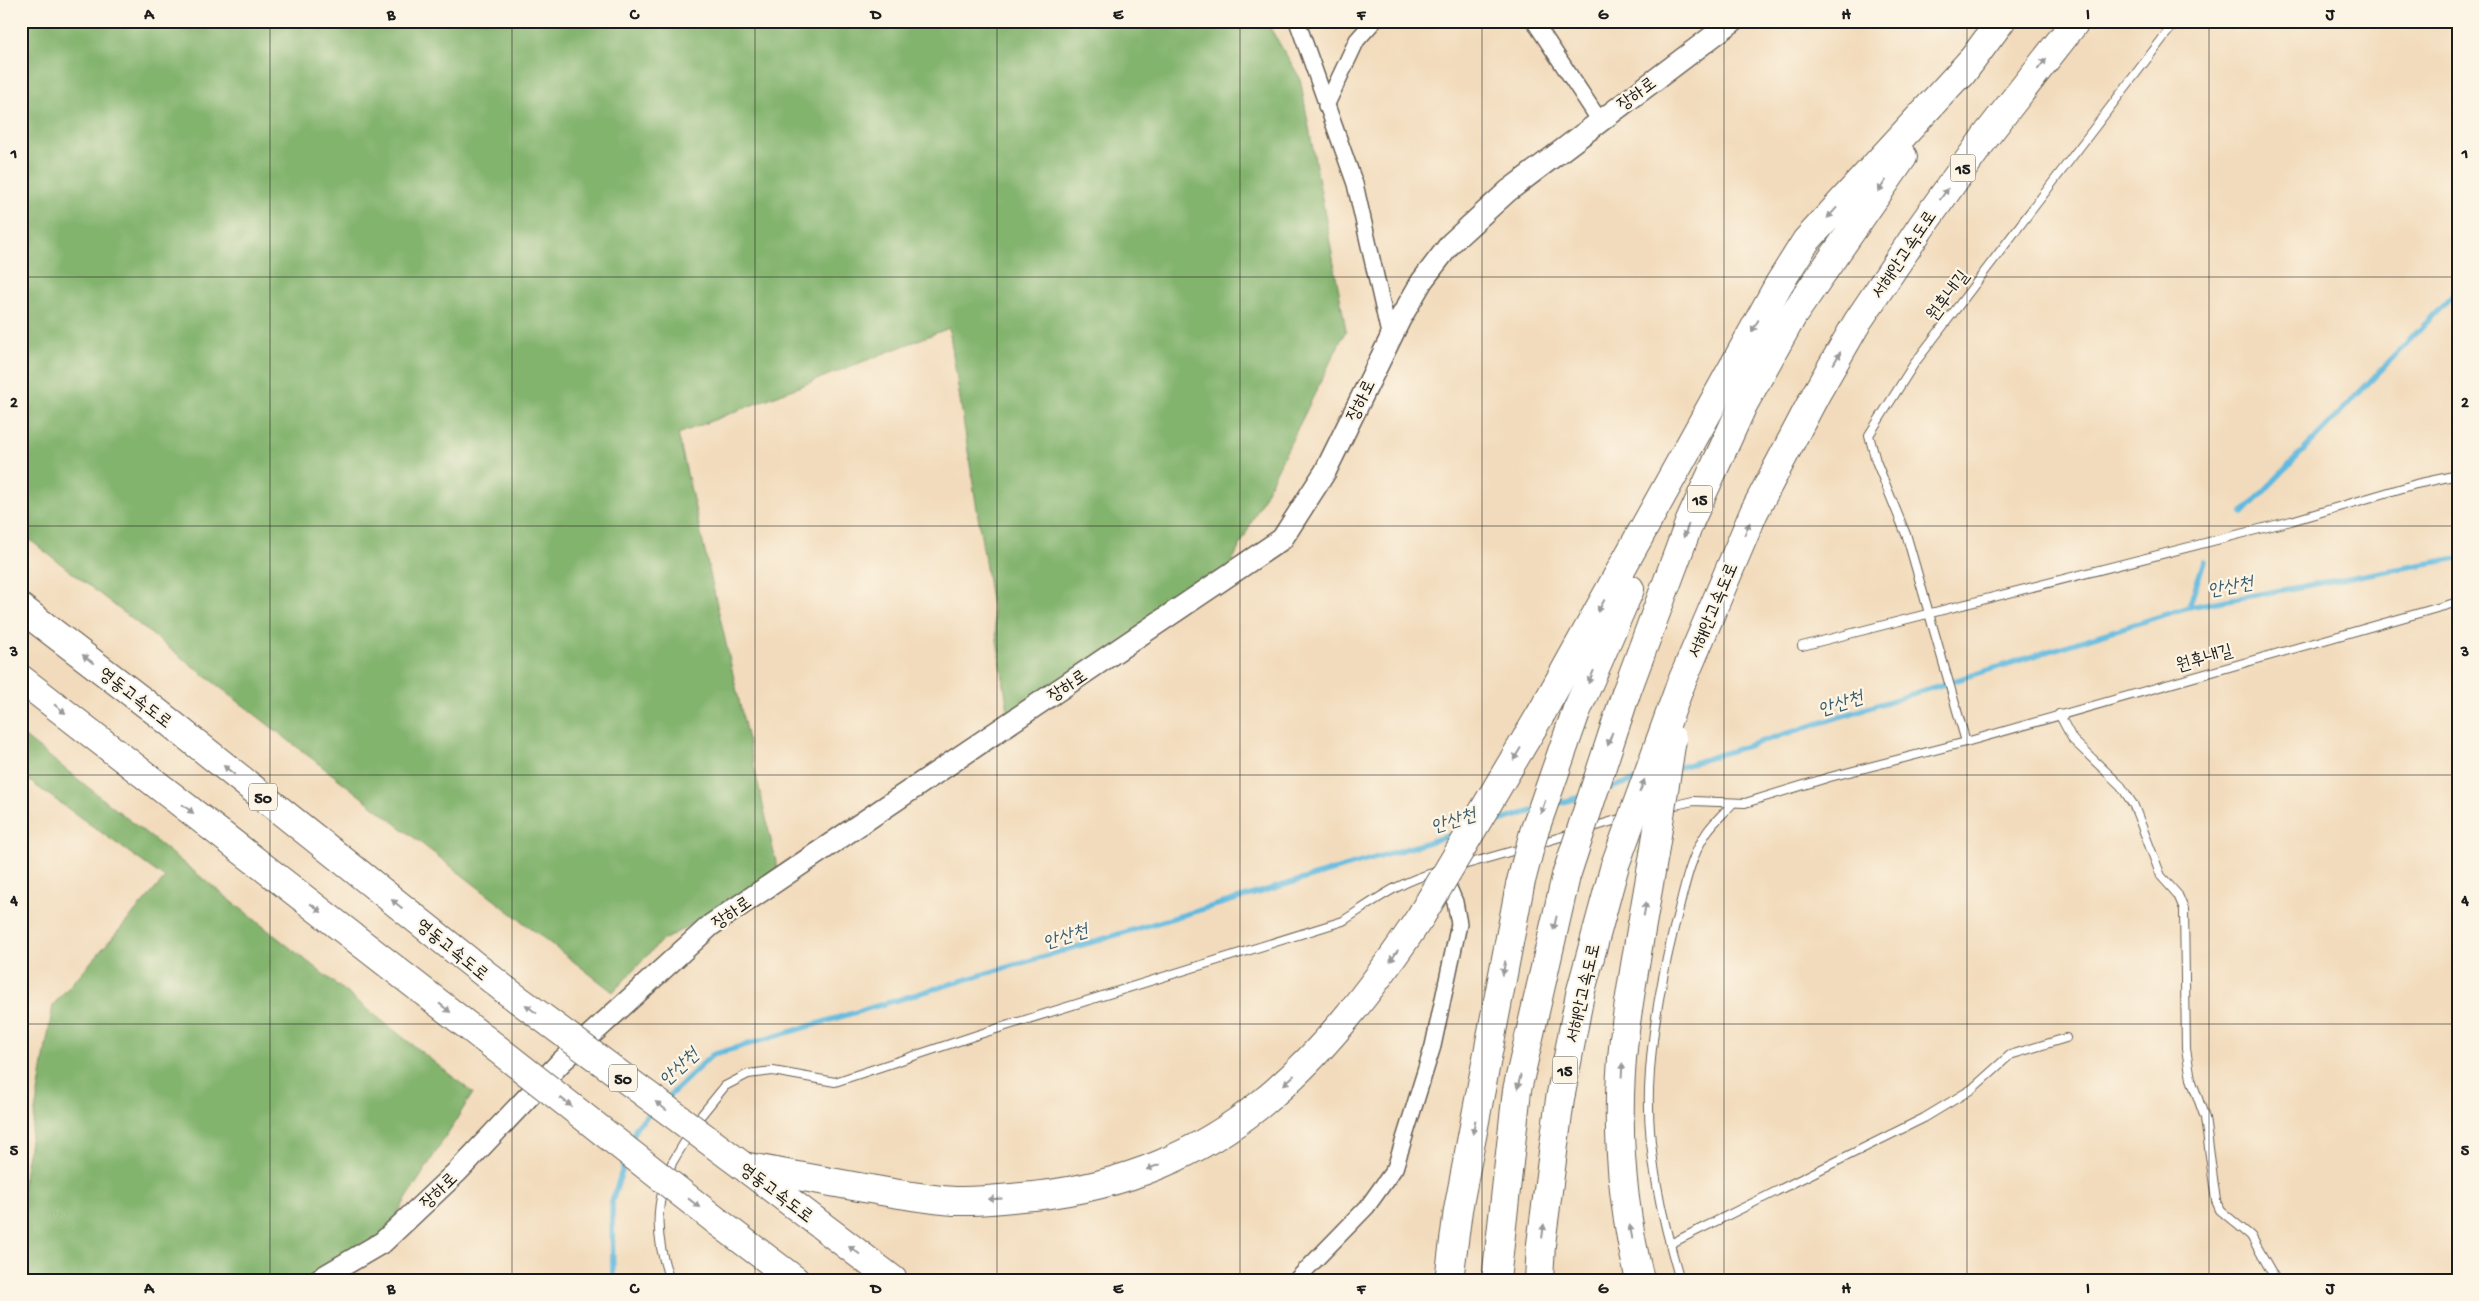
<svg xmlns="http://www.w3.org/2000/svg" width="2479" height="1301" viewBox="0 0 2479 1301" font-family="'Gochi Hand','Poor Story',sans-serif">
<rect width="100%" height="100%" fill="#fcf5e5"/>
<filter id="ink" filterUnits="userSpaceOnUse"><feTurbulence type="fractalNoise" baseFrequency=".02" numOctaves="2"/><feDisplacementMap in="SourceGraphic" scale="10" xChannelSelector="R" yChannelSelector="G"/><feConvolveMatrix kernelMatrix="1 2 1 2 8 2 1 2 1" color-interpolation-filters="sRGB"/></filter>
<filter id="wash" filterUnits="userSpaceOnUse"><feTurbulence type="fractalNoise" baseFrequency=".0096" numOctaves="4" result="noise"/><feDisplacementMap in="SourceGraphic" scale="20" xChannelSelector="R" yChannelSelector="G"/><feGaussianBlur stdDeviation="1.12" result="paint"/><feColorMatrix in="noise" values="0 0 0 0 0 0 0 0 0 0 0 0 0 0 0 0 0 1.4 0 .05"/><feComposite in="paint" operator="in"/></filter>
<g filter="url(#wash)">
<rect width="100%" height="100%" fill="#f2dbbc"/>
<!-- forest -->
<g fill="#83b46e" stroke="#506845">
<path d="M 21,21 L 1266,21 L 1300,78 L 1346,330 L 1224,578 L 1011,730 L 949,328 L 678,434 L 779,875 L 660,942 L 613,992 L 21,533 Z"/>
<path d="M 21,734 L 473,1093 L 385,1233 L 307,1280 L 21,1280 L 21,1194 L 53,1005 L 165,878 L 21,775 Z"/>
</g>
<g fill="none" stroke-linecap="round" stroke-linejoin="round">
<!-- stream -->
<g stroke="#61b9de" stroke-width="5.5">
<path d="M 2243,513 L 2458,290"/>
<path d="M 2189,607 L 2204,561"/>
<path d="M 1674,769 L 2189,607 L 2458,558"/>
<path d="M 1602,790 L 1636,780"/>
<path d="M 1552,805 L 1584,796"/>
<path d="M 1485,825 L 1533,811"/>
<path d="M 666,1099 L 712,1055 L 1459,833"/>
<path d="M 631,1143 L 636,1127 L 655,1109"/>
<path d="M 613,1280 L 612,1202 L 626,1159"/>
</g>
</g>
</g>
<g filter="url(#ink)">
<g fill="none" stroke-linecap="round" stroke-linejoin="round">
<defs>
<g id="lane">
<path d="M 2176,21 L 1914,364 L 1869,435 L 1876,461 L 1907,537 L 1966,742 L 2458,602"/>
<path d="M 1802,646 L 2291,521 L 2416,484 L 2458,475"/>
<path d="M 2059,714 L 2073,740 L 2121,786 L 2134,806 L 2161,876 L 2178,895 L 2184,909 L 2186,1049 L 2191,1079 L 2205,1118 L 2216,1201 L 2220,1210 L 2251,1236 L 2276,1280"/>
<path d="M 1667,807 L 1693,801 L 1745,803 L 1830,777 L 1966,742"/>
<path d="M 1587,829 L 1626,817"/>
<path d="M 1537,844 L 1574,833"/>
<path d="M 1460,866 L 1523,848"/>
<path d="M 668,1176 L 672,1163 L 699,1118 L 725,1086 L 748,1074 L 773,1071 L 835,1082 L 980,1034 L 1343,921 C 1377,899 1398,882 1439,871"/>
<path d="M 664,1186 C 654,1217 659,1250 670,1280"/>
<path d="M 1670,1244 L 1924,1118 L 1972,1089 L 2010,1055 L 2066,1038"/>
<path d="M 1680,1280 C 1662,1219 1647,1153 1649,1089 C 1651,1035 1661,981 1674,928 C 1683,896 1688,860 1707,832 C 1714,822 1724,813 1732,804"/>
</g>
<g id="street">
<path d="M 1297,21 L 1355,184 L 1390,338"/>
<path d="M 1534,21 L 1600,121"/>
<path d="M 1326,106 L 1357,40 L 1374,21"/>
<path d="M 1296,1280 L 1367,1207 L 1395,1168 L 1433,1046 L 1459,924 L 1455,902 L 1443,874"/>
</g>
<path id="secondary" d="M 318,1280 L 383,1242 L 458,1171 L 561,1062 L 711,925 L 1282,539 L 1325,472 L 1400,319 L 1422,281 L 1451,243 L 1508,191 L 1733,21"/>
<g id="highway">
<path d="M 1961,75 L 2001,21"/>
<path d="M 21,608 L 158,713 L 504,989"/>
<path d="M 21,679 L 486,1040"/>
<path d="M 1680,686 L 1754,512 L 1816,394 L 1858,321 L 1921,227 L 1986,136 L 2076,21"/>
<path d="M 1626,693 L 1690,521 L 1743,405 L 1793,315 L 1903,157"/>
<path d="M 1542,712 L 1779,284 L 1806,241 L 1971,61"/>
<path d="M 1576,712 L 1630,589"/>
<path d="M 743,1166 C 783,1173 824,1181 864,1188 C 894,1193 924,1199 955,1201 C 981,1202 1008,1198 1034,1196 C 1223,1175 1321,1065 1421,916"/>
<path d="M 747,1169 L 893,1280"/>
<path d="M 718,1222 L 795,1280"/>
<path d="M 1449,1280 L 1458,1210 L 1520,885"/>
<path d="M 1496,1280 L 1517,1090 L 1566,876"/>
<path d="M 1539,1280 L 1541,1244 L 1560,1099 L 1580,994 L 1615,865"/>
<path d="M 1640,1280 C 1621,1202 1615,1118 1624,1038 C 1632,976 1644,915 1654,854"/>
</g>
</defs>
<!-- lane casing -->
<use href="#lane" stroke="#675f54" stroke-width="10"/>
<!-- street casing -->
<use href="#street" stroke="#675f54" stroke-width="18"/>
<!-- secondary casing -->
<use href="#secondary" stroke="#675f54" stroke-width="24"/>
<!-- highway casing -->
<use href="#highway" stroke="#675f54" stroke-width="30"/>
<!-- lane -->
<use href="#lane" stroke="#fff" stroke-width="8"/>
<!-- street -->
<use href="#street" stroke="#fff" stroke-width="15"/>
<!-- secondary -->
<use href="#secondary" stroke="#fff" stroke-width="21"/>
<!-- highway -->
<use href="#highway" stroke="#fff" stroke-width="28"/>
<defs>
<g id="highway-bridge">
<path d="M 1654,854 L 1672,739"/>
<path d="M 1615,865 L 1680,686"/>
<path d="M 1566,876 L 1626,693"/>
<path d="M 1520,885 L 1534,832 L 1576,712"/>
<path d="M 1421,916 L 1542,712"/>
<path d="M 504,989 L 743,1166"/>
<path d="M 486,1040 L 718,1222"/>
</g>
</defs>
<!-- highway-bridge casing -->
<use href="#highway-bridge" stroke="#675f54" stroke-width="30" stroke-linecap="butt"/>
<!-- highway-bridge -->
<use href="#highway-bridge" stroke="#fff" stroke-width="28"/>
</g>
<!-- one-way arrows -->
<defs><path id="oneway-solid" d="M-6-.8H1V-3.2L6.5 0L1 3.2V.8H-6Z" transform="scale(1.25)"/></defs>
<g fill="#999">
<use href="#oneway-solid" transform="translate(2042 64) rotate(-52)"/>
<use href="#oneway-solid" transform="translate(1882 186) rotate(125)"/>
<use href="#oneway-solid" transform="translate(1944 194) rotate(-54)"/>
<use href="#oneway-solid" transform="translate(1832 213) rotate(132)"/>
<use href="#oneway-solid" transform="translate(1755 326) rotate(119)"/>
<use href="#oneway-solid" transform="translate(1837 358) rotate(-60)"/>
<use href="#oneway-solid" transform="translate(1747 529) rotate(-67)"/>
<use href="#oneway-solid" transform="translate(1686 531) rotate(111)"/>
<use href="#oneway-solid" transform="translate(1601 606) rotate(119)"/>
<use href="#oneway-solid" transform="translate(88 659) rotate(-142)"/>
<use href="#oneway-solid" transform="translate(1591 677) rotate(113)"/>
<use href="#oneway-solid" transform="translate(60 709) rotate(38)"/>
<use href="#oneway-solid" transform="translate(1610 739) rotate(109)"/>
<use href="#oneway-solid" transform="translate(1517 754) rotate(121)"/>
<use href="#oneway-solid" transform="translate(229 770) rotate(-141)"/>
<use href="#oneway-solid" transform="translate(1642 786) rotate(-69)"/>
<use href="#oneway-solid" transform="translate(1543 807) rotate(109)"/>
<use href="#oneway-solid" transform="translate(188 809) rotate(38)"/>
<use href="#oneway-solid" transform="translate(397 904) rotate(-141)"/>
<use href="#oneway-solid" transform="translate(316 908) rotate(38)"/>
<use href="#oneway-solid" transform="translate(1645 909) rotate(-80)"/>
<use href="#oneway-solid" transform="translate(1555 923) rotate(103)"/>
<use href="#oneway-solid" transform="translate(1394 956) rotate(124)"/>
<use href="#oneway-solid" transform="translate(1504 968) rotate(100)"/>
<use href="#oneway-solid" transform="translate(445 1008) rotate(38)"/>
<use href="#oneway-solid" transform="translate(531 1009) rotate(-143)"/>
<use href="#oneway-solid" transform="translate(1622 1070) rotate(-87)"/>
<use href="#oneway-solid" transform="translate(1289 1080) rotate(138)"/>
<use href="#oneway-solid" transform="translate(1519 1082) rotate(103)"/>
<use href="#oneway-solid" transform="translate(566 1102) rotate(38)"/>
<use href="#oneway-solid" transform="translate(661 1106) rotate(-143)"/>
<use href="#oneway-solid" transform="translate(1474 1127) rotate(101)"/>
<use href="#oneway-solid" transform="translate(1153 1167) rotate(159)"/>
<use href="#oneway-solid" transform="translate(995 1199) rotate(177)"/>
<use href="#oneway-solid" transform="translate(694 1203) rotate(38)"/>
<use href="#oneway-solid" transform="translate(1543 1231) rotate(-83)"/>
<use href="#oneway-solid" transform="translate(1631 1232) rotate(-101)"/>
<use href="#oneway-solid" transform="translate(854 1250) rotate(-143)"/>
</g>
</g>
<!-- grid -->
<path fill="none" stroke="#1c1c1c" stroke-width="1" stroke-opacity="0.55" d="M 270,21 L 270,1280M 512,21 L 512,1280M 755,21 L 755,1280M 997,21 L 997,1280M 1240,21 L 1240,1280M 1482,21 L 1482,1280M 1724,21 L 1724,1280M 1967,21 L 1967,1280M 2209,21 L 2209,1280M 21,277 L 2458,277M 21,526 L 2458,526M 21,775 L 2458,775M 21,1024 L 2458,1024"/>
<g text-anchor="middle" stroke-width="4.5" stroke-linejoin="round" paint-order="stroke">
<!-- shield labels -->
<g fill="#fcf5e5" stroke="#5f5d58" stroke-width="1">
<rect x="1950.5" y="154.5" width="25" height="27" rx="4"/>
<rect x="1687.5" y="485.5" width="25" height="27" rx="4"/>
<rect x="249" y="783.5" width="28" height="27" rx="4"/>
<rect x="1552.5" y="1056.5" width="25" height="27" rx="4"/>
<rect x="609" y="1064.5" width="28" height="27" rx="4"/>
</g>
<g font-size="16" font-weight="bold" fill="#1c1c1c">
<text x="1963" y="174">15</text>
<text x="1700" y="505">15</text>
<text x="263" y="803">50</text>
<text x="1565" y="1076">15</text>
<text x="623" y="1084">50</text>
</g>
<!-- street labels -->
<g font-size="18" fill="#1c1c1c" stroke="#fcf5e5">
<text transform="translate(1636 93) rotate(-37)" y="6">장하로</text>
<text transform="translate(1903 254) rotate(-56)" y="6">서해안고속도로</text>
<text transform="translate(1947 295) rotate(-53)" y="6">원후내길</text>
<text transform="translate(1360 400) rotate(-64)" y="6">장하로</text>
<text transform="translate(1712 610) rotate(-67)" y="6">서해안고속도로</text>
<text transform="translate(2204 657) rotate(-16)" y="6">원후내길</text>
<text transform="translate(1067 685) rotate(-34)" y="6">장하로</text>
<text transform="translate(136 697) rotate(38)" y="6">영동고속도로</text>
<text transform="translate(731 912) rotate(-35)" y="6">장하로</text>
<text transform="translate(453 949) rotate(39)" y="6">영동고속도로</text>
<text transform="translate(1582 993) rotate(-77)" y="6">서해안고속도로</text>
<text transform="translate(438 1190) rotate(-44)" y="6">장하로</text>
<text transform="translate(777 1192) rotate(37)" y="6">영동고속도로</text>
</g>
<!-- water labels -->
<g font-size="19" font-style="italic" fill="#385b6a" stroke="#fcf5e5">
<text transform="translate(2230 585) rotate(-10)" y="7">안산천</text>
<text transform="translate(1840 702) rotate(-18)" y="7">안산천</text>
<text transform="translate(1453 819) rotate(-17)" y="7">안산천</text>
<text transform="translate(1065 935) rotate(-17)" y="7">안산천</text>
<text transform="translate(678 1066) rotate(-43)" y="7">안산천</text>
</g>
</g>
<!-- margin -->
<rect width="2479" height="1301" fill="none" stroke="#fcf5e5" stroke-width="55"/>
<rect x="28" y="28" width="2424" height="1246" fill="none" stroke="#1c1c1c" stroke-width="2"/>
<g font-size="16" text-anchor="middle" font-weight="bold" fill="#1c1c1c">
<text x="149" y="19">A</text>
<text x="391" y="19">B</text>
<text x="634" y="19">C</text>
<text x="876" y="19">D</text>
<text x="1118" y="19">E</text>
<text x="1361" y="19">F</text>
<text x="1603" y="19">G</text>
<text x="1846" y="19">H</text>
<text x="2088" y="19">I</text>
<text x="2330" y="19">J</text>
<text x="14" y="158">1</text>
<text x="2465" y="158">1</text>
<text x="14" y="407">2</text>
<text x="2465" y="407">2</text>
<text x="14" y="656">3</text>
<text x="2465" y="656">3</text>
<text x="14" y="905">4</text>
<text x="2465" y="905">4</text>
<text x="14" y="1155">5</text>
<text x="2465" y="1155">5</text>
<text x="149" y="1293">A</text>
<text x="391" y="1293">B</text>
<text x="634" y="1293">C</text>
<text x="876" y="1293">D</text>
<text x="1118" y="1293">E</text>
<text x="1361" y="1293">F</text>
<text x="1603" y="1293">G</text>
<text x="1846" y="1293">H</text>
<text x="2088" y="1293">I</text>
<text x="2330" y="1293">J</text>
</g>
</svg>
